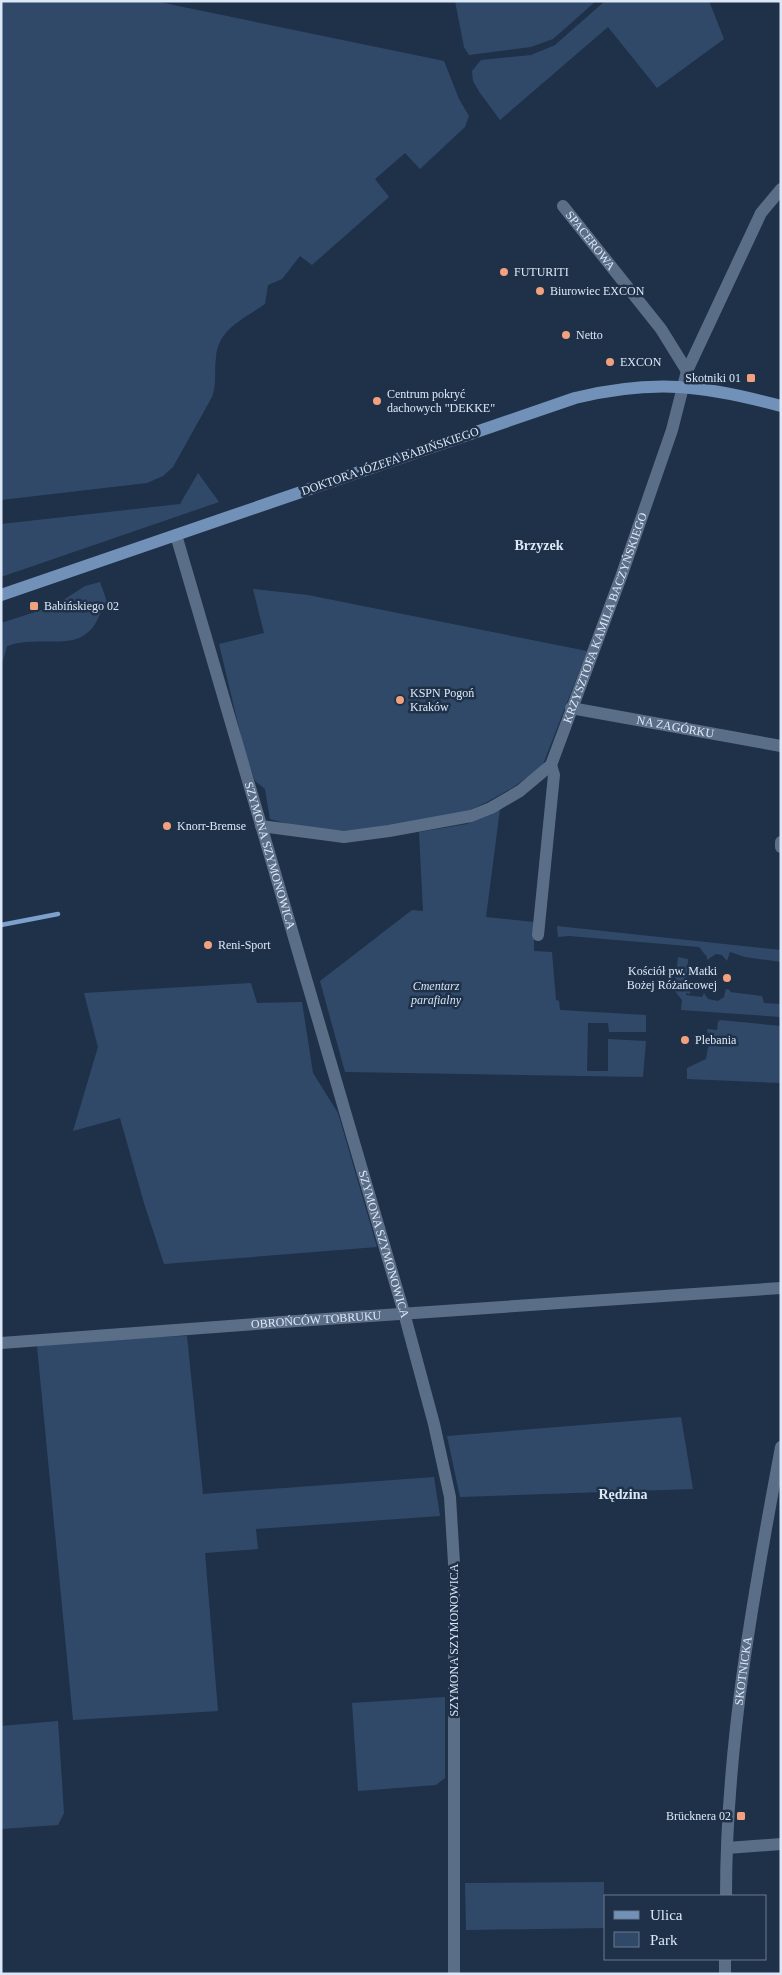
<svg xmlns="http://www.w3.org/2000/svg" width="782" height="1975" viewBox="0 0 782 1975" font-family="Georgia,serif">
<rect width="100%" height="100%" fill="#1f3148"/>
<!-- green -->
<g fill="#314969">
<path d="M 1,1 L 154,1 L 444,61 L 459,99 L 469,116 L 465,127 L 420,169 L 405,153 L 375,179 L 389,197 L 312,265 L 300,256 L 282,279 L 268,285 L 265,304 C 244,319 218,329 216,357 C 214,371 217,384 212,397 L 173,467 L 163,476 L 147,483 L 1,500 Z"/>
<path d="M 455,1 L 596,1 L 553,39 L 531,47 L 469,55 L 464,47 Z"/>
<path d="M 605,1 L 709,1 L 724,39 L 657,88 L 608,27 L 500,120 L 480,93 L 473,81 L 472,71 L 481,60 L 531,55 L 555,45 Z"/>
<path d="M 198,473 L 219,502 L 1,577 L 1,524 L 180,504 Z"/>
<path d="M 100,582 L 107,602 L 103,604 C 89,661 47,632 7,646 L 1,667 L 1,623 L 54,606 L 85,586 Z"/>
<path d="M 253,589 L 308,595 L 587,651 L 542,767 L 512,788 L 487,802 L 468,811 L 405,825 L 349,831 L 303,828 L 270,819 L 265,789 L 255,781 L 244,749 L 219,644 L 264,633 Z"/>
<path d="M 500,809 L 486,917 L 534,922 L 534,951 L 552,952 L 556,1000 L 559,1001 L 560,1010 L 646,1015 L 646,1032 L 609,1032 L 608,1023 L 588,1023 L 587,1071 L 608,1071 L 608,1039 L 646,1041 L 643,1077 L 345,1072 L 320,981 L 412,910 L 423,911 L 419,832 L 467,824 Z"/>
<path d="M 557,926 L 781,950 L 781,962 L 745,957 L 730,952 L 727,961 L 722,955 L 716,954 L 707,960 L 707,957 L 699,947 L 569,936 L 558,937 Z"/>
<path d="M 678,957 L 688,959 L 687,979 L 691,983 L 690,994 L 686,993 L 686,995 L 702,997 L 704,993 L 708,999 L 718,1001 L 724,997 L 726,989 L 730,990 L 730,992 L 762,996 L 764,1003 L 781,1004 L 781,1017 L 681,1010 L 682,1000 L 674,990 Z"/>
<path d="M 251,983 L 257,1003 L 302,1002 L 313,1073 L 338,1113 L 377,1247 L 164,1264 L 144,1203 L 120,1118 L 73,1131 L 98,1047 L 84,993 Z"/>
<path d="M 720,1020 L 781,1026 L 781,1083 L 687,1079 L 687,1068 L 706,1059 L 709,1042 L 707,1029 L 717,1030 L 718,1022 Z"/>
<path d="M 187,1336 L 203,1494 L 434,1477 L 440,1516 L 256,1529 L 258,1549 L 205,1553 L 218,1711 L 73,1720 L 37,1346 L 113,1338 Z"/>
<path d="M 681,1417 L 693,1489 L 460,1497 L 447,1436 Z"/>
<path d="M 445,1697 L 445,1778 L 436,1785 L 358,1791 L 352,1703 Z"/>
<path d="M 58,1721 L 64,1813 L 58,1825 L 1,1829 L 1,1726 Z"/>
<path d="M 604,1882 L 604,1928 L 466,1930 L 465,1883 Z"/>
</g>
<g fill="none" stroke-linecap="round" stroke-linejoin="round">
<!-- stream -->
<path stroke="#7da0cc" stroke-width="4.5" d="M 1,925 L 58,914"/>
<!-- minor -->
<g stroke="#5b6e87" stroke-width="12">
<path id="s1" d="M 563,206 L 661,329 L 687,371"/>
<path id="s2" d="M 176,535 L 404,1313 L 434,1424 L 450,1497 L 454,1563 L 454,1974"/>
<path id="s3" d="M 571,708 L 781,746"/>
<path id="s4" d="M 261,826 L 344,837 L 389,831 L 471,816 L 491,808 L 520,791 L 551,765 L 621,577 L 672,430 L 687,371 L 761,213 L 781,189"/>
<path d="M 781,842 L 781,847"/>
<path d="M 538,935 L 554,775 L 551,765"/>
<path id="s5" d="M 1,1343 L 282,1322 L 781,1288"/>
<path d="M 727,1848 L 781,1844"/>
</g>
<!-- tertiary -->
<g stroke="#5b6e87" stroke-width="12">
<path id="s6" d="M 726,1896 C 726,1745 753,1596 781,1447"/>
<path d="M 725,1959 L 725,1974"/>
</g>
<!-- secondary -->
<path stroke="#7291b8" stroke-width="12" d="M 1,595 L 575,398 C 654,379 703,385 781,406"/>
</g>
<!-- markers -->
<g fill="#f1a17d" stroke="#1f3148" stroke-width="2">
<circle cx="504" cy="272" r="5"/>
<circle cx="540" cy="291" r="5"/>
<circle cx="566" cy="335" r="5"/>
<circle cx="610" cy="362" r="5"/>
<rect x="746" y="373" width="10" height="10" rx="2.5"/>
<circle cx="377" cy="401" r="5"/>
<rect x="29" y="601" width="10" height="10" rx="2.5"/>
<circle cx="400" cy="700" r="5"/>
<circle cx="167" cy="826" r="5"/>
<circle cx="208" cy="945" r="5"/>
<circle cx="727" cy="978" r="5"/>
<circle cx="685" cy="1040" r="5"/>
<rect x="736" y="1811" width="10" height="10" rx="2.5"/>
</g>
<g text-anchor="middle" stroke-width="5" stroke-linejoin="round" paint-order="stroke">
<!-- street labels -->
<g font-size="12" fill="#dce8f7" stroke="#1f3148">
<text dy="4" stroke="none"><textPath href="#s1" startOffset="44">SPACEROWA</textPath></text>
<text transform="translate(390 461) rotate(-19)" y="4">DOKTORA JÓZEFA BABIŃSKIEGO</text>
<text dy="4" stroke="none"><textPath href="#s4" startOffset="465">KRZYSZTOFA KAMILA BACZYŃSKIEGO</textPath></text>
<text dy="4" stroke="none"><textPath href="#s3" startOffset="106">NA ZAGÓRKU</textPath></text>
<text dy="4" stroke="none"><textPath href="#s2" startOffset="334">SZYMONA SZYMONOWICA</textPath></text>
<text dy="4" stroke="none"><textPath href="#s2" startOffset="739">SZYMONA SZYMONOWICA</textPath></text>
<text dy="4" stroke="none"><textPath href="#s5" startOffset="316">OBROŃCÓW TOBRUKU</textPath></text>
<text transform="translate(454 1640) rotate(-90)" y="4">SZYMONA SZYMONOWICA</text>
<text dy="4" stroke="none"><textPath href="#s6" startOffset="226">SKOTNICKA</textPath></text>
</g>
<!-- poi labels -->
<g font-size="12" fill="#dce8f7" stroke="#1f3148" text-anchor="start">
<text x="514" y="276">FUTURITI</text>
<text x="550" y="295">Biurowiec EXCON</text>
<text x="576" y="339">Netto</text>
<text x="620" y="366">EXCON</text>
<text x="741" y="382" text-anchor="end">Skotniki 01</text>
<text x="387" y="398">Centrum pokryć<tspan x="387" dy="14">dachowych "DEKKE"</tspan></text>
<text x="44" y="610">Babińskiego 02</text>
<text x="410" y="697">KSPN Pogoń<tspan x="410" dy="14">Kraków</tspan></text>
<text x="177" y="830">Knorr-Bremse</text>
<text x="218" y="949">Reni-Sport</text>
<text x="717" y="975" text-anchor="end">Kościół pw. Matki<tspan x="717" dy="14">Bożej Różańcowej</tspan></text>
<text x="695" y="1044">Plebania</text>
<text x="731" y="1820" text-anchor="end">Brücknera 02</text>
</g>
<!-- park labels -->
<g font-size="12" font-style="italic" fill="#d7e4f4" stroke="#1f3148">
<text x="436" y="990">Cmentarz<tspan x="436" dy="14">parafialny</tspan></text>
</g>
<!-- neighbourhood labels -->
<g font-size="14" font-weight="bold" fill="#dce8f7" stroke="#1f3148">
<text x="539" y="550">Brzyzek</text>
<text x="623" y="1499">Rędzina</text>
</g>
</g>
<!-- border -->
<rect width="782" height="1975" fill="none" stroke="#dce8f7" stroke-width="5"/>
<!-- legend -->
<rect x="604" y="1895" width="162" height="65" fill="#1f3148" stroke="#6b7a8e"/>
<rect x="614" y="1911" width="25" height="8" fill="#7291b8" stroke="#6b7a8e"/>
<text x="650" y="1920" font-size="15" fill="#dce8f7">Ulica</text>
<rect x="614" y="1932" width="25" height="15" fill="#314969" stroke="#6b7a8e"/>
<text x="650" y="1945" font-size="15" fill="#dce8f7">Park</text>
</svg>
